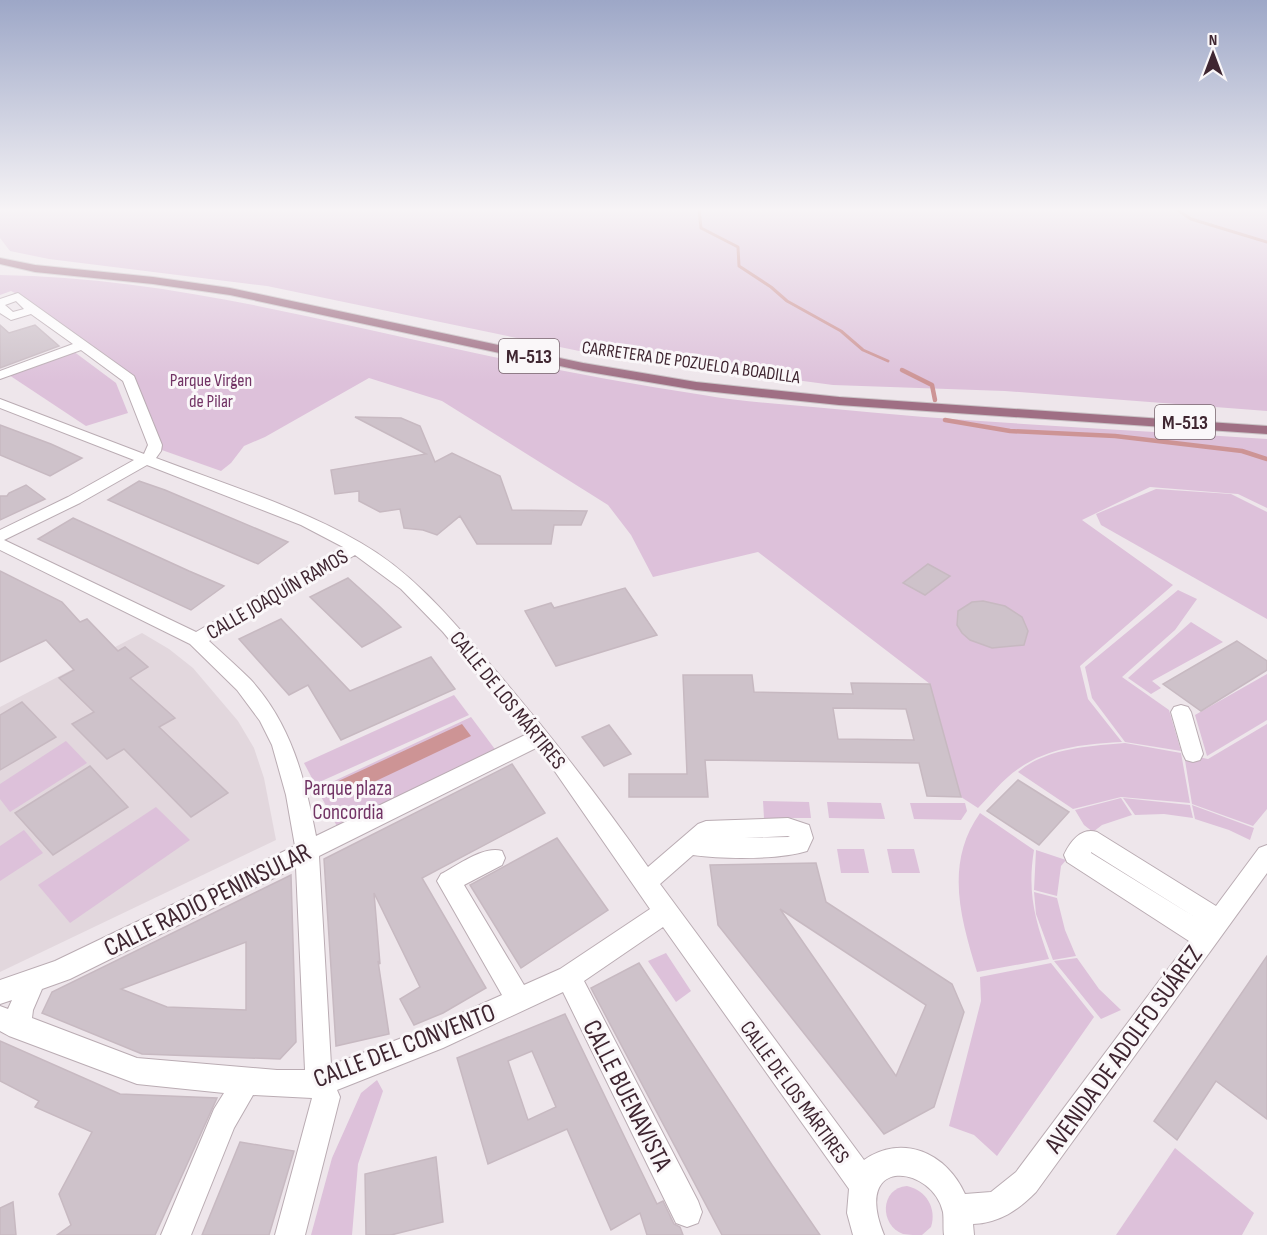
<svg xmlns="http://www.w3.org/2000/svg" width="1267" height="1235" viewBox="0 0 1267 1235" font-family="'Sofia Sans Condensed',sans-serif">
<rect width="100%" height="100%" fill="#eee6eb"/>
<!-- built -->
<path fill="#e2d7dd" d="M 142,633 L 169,649 L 193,668 L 238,721 L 254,748 L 264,778 L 276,840 L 0,972 L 0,707 Z"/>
<!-- green -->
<g fill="#ddc1da">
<path d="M 0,209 L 1267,209 L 1267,411 L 1005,391 L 833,385 L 584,352 L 267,286 L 49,259 L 10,251 L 0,238 Z"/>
<path d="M 0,275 C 162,277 318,320 475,353 C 550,369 627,383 703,395 C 743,402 784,404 824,408 C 971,423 1120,429 1267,439 L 1267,508 L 1238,494 L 1150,487 L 1082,520 L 1173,585 L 1080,666 L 1088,699 L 1122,742 C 1085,744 1049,747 1018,769 C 1003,779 990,796 978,808 L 961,797 L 930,684 L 758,552 L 653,577 L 631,535 L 608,505 L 442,401 L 369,378 L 265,437 L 244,446 L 231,463 L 221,471 L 159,449 L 154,423 L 134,379 L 21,296 L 11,291 L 0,295 Z"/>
<path d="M 73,351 L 116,383 L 128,413 L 86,426 L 9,375 Z"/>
<path d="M 1156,489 L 1231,494 L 1267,512 L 1267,619 L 1101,525 L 1096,514 Z"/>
<path d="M 1178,590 L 1197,599 L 1175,630 L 1122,677 L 1169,710 L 1181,751 L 1125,742 L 1092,698 L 1085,667 Z"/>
<path d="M 1191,622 L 1223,642 L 1152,681 L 1161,688 L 1151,694 L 1128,678 Z"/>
<path d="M 1267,674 L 1267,720 L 1207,756 L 1195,715 Z"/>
<path d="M 454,695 L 469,715 L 315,784 L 304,763 Z"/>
<path d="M 471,717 L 497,752 L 339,830 L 317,789 Z"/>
<path d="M 1267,724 L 1267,809 L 1253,826 L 1192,804 L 1184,754 L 1208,759 Z"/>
<path d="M 66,741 L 87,763 L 10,812 L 0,799 L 0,784 Z"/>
<path d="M 1125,743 L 1181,753 L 1190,803 L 1121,797 L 1073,809 L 1018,772 C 1046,748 1090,746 1125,743 Z"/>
<path d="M 1121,798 L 1132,815 L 1102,825 L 1093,832 L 1084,825 L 1075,810 Z"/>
<path d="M 1123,798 L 1190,805 L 1193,818 L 1164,814 L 1135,815 Z"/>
<path d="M 763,801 L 809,802 L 811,818 L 764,818 Z"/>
<path d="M 827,802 L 881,803 L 885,819 L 829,818 Z"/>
<path d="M 910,803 L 965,803 L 967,811 L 961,820 L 914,819 Z"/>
<path d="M 1192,805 L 1254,828 L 1250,840 L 1229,830 L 1195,819 Z"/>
<path d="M 156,807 L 190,840 L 70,923 L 38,885 Z"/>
<path d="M 980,813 L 1034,850 C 1027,892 1035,920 1049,959 L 977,972 C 961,919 944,864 980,813 Z"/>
<path d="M 24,830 L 43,853 L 0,881 L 0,846 Z"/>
<path d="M 837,849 L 864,849 L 869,873 L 841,873 Z"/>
<path d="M 887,849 L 914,849 L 920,873 L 892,873 Z"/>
<path d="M 1036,850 L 1066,860 L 1061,866 L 1057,896 L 1034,890 Z"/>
<path d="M 1034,892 L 1057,898 L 1065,930 L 1076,956 L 1053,960 L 1036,914 Z"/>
<path d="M 666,953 L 691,991 L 676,1002 L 648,961 Z"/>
<path d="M 1077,958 L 1099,989 L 1121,1010 L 1101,1019 L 1054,961 Z"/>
<path d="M 1051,963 L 1094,1017 L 997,1156 L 974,1135 L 949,1126 L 981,1001 L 980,977 Z"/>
<path d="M 377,1080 L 383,1091 L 358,1164 L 352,1235 L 311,1235 L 332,1158 L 361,1093 Z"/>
<path d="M 1175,1148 L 1254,1213 L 1242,1235 L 1116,1235 Z"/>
<path d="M 907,1186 C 926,1190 937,1208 931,1227 L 922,1235 C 916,1235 909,1235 903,1234 C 879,1225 880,1188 907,1186 Z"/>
</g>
<!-- water -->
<path fill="#cd9495" d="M 462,724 L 471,736 L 340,798 L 332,784 Z"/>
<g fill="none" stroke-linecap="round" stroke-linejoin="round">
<!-- stream-far1 -->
<g stroke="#cd9495" stroke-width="3">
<path d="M 699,209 L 701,228 L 738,247 L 739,266 L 771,287 L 787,301 L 841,331 L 863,350 L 888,361"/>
<path d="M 1176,209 L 1191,219 L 1267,242"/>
</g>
<!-- stream -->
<g stroke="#cd9495" stroke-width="4.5">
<path d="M 902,370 L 932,385 L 935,400"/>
<path d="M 945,420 L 1010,431 L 1115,436 L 1242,451 L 1267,459"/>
</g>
</g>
<!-- building -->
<g fill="#cec2ca" stroke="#c7b9c1" stroke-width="1.5" fill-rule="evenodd">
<path d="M 0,325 L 9,333 L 35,325 L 59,346 L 0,368 Z"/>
<path d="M 355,417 L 401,418 L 420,426 L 435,462 L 452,453 L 500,476 L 512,510 L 587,511 L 581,525 L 554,525 L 551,544 L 477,544 L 460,516 L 437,535 L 423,530 L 404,528 L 400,509 L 380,512 L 359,501 L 359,491 L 335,494 L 331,470 L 426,454 Z"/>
<path d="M 0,425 L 51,444 L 82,458 L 50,476 L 0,455 Z"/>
<path d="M 139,481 L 165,490 L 288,542 L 258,564 L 108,500 Z"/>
<path d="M 26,485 L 45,499 L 0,520 L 0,496 L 7,496 L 9,493 Z"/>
<path d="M 73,518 L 189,571 L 224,586 L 191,610 L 38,539 Z"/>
<path d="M 928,564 L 950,576 L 925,595 L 903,583 Z"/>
<path d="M 0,571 L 62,602 L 80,622 L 87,619 L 118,651 L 125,647 L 148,667 L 130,678 L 175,718 L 159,727 L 228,793 L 191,817 L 124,749 L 107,759 L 72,724 L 94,712 L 59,678 L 74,670 L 46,640 L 0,662 Z"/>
<path d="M 348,578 L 378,605 L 401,627 L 362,647 L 310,597 Z"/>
<path d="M 625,588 L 657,635 L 556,666 L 525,611 L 551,603 L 554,608 Z"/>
<path d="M 983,601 L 1005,606 L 1022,617 L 1028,631 L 1024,645 L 992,648 L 970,640 L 962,633 L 957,625 L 958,611 L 972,602 Z"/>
<path d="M 281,619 L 350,691 L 431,657 L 455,689 L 341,740 L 308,685 L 289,695 L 239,639 Z"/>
<path d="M 1237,641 L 1267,661 L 1267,670 L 1201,711 L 1163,684 Z"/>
<path d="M 683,675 L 752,675 L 754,692 L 853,694 L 851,683 L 930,684 L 961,797 L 927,796 L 919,763 L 705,760 L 708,797 L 629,797 L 629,774 L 687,774 ZM 833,708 L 906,709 L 914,740 L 838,739 Z"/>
<path d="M 22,702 L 56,737 L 0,770 L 0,715 Z"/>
<path d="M 609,725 L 631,754 L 604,766 L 582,737 Z"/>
<path d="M 512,764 L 545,813 L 422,878 L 486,988 L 443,1013 L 414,1025 L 400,999 L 420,987 L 374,893 L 380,964 L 378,961 L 389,1034 L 336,1046 L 324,859 Z"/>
<path d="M 90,766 L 128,807 L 53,855 L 15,813 Z"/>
<path d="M 1018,780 L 1069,812 L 1039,845 L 987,811 Z"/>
<path d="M 557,838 L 608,910 L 521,968 L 470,885 Z"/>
<path d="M 816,863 L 826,902 L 952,984 L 964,1012 L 934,1107 L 884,1134 L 718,925 L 710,865 ZM 780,909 L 926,1005 L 896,1076 Z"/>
<path d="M 291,875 L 296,1042 L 280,1059 L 142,1054 L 42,1013 L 52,992 ZM 246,942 L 246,1010 L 167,1007 L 121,989 Z"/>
<path d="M 1267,956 L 1267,1119 L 1216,1081 L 1177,1140 L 1154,1121 Z"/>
<path d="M 639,963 L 772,1165 L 820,1235 L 722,1235 L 591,988 Z"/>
<path d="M 565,1014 L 657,1204 L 663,1201 L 674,1224 L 680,1227 L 683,1235 L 647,1235 L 640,1213 L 611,1230 L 567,1129 L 488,1164 L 457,1058 ZM 532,1051 L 556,1107 L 528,1120 L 508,1061 Z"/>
<path d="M 0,1041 L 120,1094 L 217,1098 L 155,1235 L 57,1235 L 71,1225 L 59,1194 L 92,1132 L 35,1107 L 39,1101 L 0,1081 Z"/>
<path d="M 240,1142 L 294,1151 L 269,1235 L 202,1235 Z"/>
<path d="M 436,1157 L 443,1222 L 391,1235 L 366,1235 L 365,1174 Z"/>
<path d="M 13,1202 L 16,1235 L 0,1235 L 0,1208 Z"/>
</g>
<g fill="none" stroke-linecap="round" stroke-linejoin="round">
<defs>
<g id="minor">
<path d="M 18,293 L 134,376 L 162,445 L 161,451 L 156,458 C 224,484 297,506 361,543 C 412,572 451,619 489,663 C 546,729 598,795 648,867 L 698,824 L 706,821 L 788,818 L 809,825 L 813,838 L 807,851 C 779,860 722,859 693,855 L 660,884 L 864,1160 C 902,1133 947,1153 965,1194 L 991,1192 L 1016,1172 L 1189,941 L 1067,862 L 1064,855 C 1070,842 1081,827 1097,832 L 1216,906 L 1259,848 L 1267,845 L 1267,873 L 1036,1192 C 1018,1210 1000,1223 973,1224 L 974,1235 L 944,1235 C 943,1228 944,1219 943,1212 C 933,1166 851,1154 884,1235 L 853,1235 L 847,1213 L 849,1189 L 663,927 L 584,981 L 698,1201 L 702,1212 L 698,1223 L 687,1227 L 676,1223 L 563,992 L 443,1048 L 337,1090 L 340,1097 L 305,1235 L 275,1235 L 312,1098 L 253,1095 L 234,1128 L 191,1235 L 161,1235 L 214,1109 L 224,1093 L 137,1084 L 9,1036 L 0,1031 L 0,1006 L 8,1009 L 12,1000 L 0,1004 L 0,980 L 55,961 L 295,846 L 286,795 L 272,745 L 260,721 L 237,690 L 190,644 L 0,550 L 0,530 L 68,497 L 134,460 L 0,408 L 0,399 L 144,454 L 148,445 L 123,381 L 81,350 L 0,379 L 0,371 L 73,344 L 31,314 L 11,320 L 0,313 L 0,299 ZM 16,301 L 24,309 L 13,312 L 5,305 ZM 147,465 L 301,525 L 343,547 L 196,632 L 4,540 L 80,503 ZM 355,555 L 401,589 L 443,632 L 527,734 L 316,836 C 305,779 291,723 250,679 C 237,666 223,654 209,641 ZM 538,747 L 650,909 L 560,969 L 524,985 L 464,885 L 502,865 L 505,858 L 502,851 C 484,845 457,866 441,874 L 437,881 L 502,995 L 428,1028 L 331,1065 L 319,856 ZM 788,836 L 790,837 L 744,838 ZM 1091,852 L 1193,916 L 1091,853 ZM 296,867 L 305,1070 L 277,1070 L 137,1058 L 32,1018 L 33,1010 L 42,989 L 70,979 Z"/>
<path d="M 1181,705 L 1188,707 L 1191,712 L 1203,754 L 1200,760 L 1193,762 L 1186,760 L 1183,754 L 1171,712 L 1174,707 Z"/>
</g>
<path id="major" d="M 0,258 L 35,265 L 153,277 L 230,288 L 583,363 L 696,382 L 839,397 L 1267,426 L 1267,434 L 839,405 L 696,390 L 583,371 L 230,295 L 153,284 L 35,272 L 0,264 Z"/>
</defs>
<!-- minor casing -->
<use href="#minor" stroke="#baacb3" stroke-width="2"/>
<!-- major casing -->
<use href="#major" stroke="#c9c2c5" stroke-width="2"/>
<!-- minor -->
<use href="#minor" fill="#fff" fill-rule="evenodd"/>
<!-- major -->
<use href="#major" fill="#9f6f84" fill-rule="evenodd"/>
</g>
<!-- sky -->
<linearGradient id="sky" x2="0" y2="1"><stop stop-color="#9da7c7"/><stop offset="0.55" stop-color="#f7f4f6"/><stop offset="1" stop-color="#f7f4f6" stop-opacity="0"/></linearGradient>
<rect width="1267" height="382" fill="url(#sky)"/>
<g text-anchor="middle" stroke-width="6" stroke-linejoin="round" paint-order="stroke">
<!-- far-street labels -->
<g font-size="18" fill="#3f2631" stroke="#faf7f9">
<text transform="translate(691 362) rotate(8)" y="6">CARRETERA DE POZUELO A BOADILLA</text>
</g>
<!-- far-park labels -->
<g font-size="18" fill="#723465" stroke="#faf7f9">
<text x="211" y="386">Parque Virgen<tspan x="211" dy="21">de Pilar</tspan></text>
</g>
<!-- shield labels -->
<g fill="#faf7f9" stroke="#77656d" stroke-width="1.5">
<rect x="499" y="339" width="60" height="34" rx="4.5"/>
<rect x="1155" y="405" width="60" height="34" rx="4.5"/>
</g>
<g font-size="20" font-weight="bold" fill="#3f2631">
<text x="529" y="363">M-513</text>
<text x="1185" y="429">M-513</text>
</g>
<!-- street labels -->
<g font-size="21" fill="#3f2631" stroke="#faf7f9">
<text transform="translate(277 594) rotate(-30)" y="7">CALLE JOAQUÍN RAMOS</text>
<text transform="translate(508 700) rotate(51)" y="7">CALLE DE LOS MÁRTIRES</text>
<text transform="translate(795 1092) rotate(54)" y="7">CALLE DE LOS MÁRTIRES</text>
</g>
<!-- park labels -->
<g font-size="21" fill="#723465" stroke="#faf7f9">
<text x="348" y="795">Parque plaza<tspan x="348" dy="24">Concordia</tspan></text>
</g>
<!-- near-street labels -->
<g font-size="26" fill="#3f2631" stroke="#faf7f9">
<text transform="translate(207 899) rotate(-26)" y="9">CALLE RADIO PENINSULAR</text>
<text transform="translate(404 1045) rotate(-21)" y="9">CALLE DEL CONVENTO</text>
<text transform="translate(1123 1049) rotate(-54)" y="9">AVENIDA DE ADOLFO SUÁREZ</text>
<text transform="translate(628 1095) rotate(63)" y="9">CALLE BUENAVISTA</text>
</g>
</g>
<!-- north arrow -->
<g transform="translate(1213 54)" stroke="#faf7f9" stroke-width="4.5" paint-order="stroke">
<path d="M0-4.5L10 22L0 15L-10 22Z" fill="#3f2631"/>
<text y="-9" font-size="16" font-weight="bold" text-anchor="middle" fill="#3f2631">N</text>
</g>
</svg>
